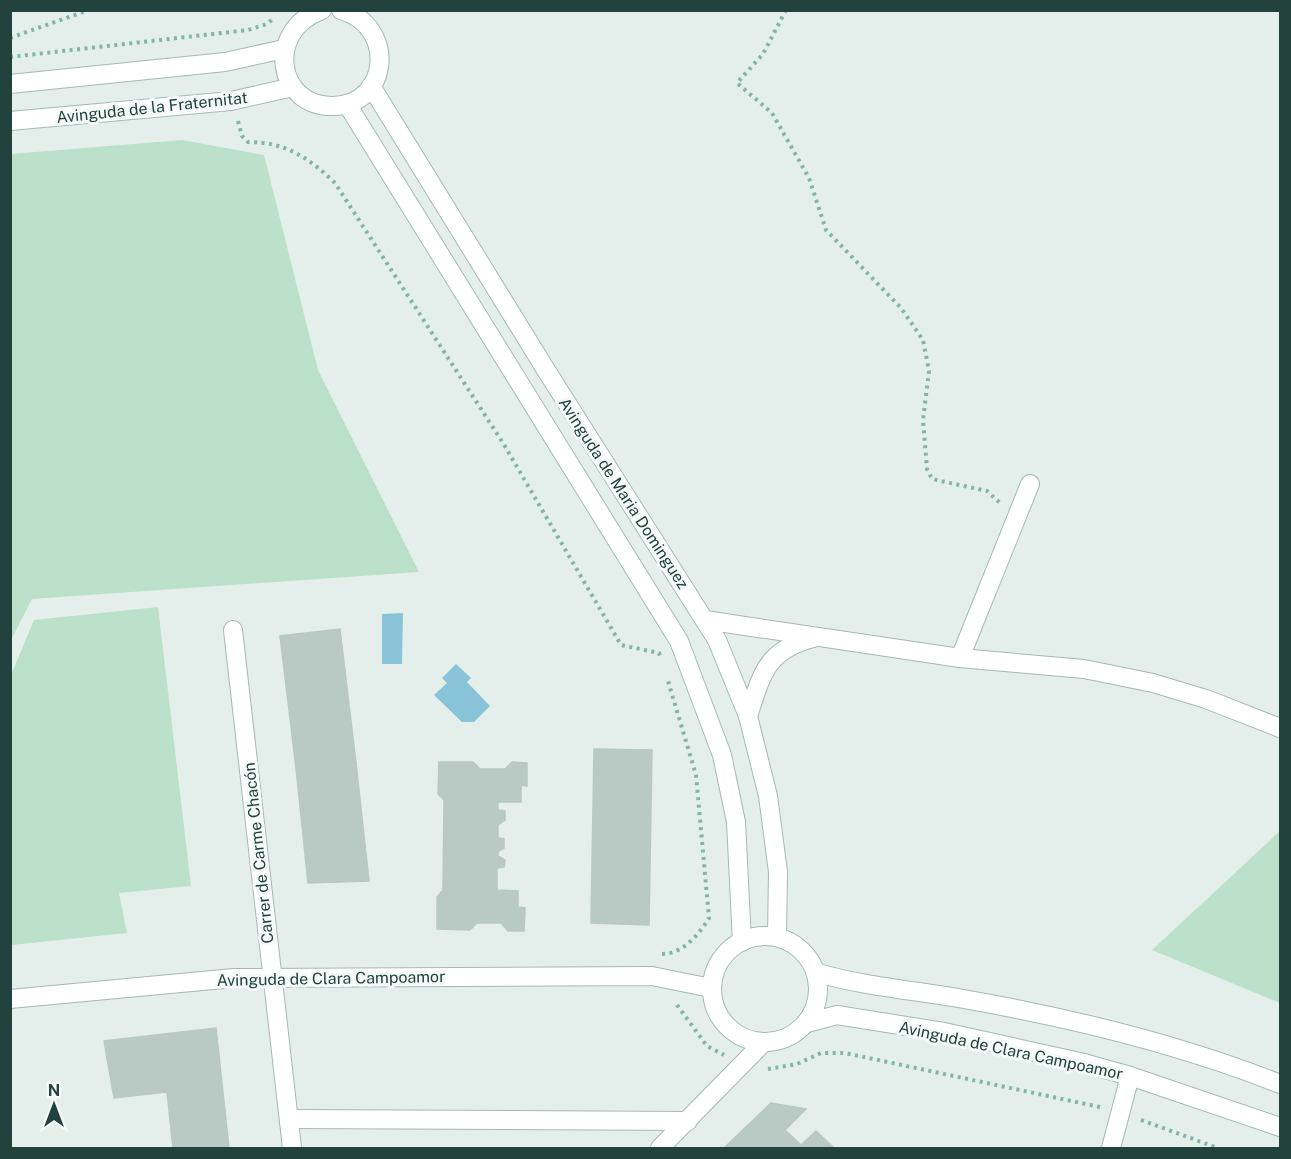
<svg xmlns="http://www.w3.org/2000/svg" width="1291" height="1159" viewBox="0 0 1291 1159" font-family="'Public Sans',sans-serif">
<rect width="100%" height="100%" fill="#e4efeb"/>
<!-- green -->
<g fill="#bbe1ca">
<path d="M 182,140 L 264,155 L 318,370 L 419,572 L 32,599 L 11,640 L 11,154 Z"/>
<path d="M 158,607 L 191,886 L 119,893 L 127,933 L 11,945 L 11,675 L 34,620 Z"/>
<path d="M 1280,831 L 1280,1003 L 1152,950 Z"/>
</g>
<!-- water -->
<g fill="#88c3d7">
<path d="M 403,613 L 402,664 L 382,664 L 382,614 Z"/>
<path d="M 456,664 L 471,678 L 467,682 L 490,706 L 474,722 L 462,722 L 434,695 L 447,683 L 442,678 Z"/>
</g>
<!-- building -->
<g fill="#b9cac4" stroke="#b6c9c3" stroke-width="1.5">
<path d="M 340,629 L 356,763 L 296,768 L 280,636 Z"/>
<path d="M 594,749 L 652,750 L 649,925 L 591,923 Z"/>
<path d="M 439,762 L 473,762 L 480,769 L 505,769 L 512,762 L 527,763 L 527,786 L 521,785 L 521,802 L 498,802 L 498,810 L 505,811 L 505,820 L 498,825 L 498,838 L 504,839 L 504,848 L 498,852 L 498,856 L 505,860 L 504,867 L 497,868 L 497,890 L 518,891 L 518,907 L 525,908 L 524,931 L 508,931 L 501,923 L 477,923 L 470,930 L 437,929 L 437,897 L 443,890 L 444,800 L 438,794 Z"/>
<path d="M 356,763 L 369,881 L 308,883 L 296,768 Z"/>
<path d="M 216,1028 L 229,1148 L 173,1148 L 167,1092 L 114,1098 L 104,1041 Z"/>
<path d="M 771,1103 L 806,1109 L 785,1130 L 801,1145 L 816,1131 L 834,1148 L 724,1148 Z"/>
</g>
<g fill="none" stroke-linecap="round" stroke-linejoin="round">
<defs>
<g id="street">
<path d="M 705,620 L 960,658 L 1084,669 L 1153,683 L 1206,699 L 1280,728"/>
<path d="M 233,630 L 292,1148"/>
<path d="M 960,658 L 1030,484"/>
<path d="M 748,716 C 762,674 766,650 813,638"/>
<path d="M 10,999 L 234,978 L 652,976 L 711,988"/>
<path d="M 289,1119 L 688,1121"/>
<path d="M 660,1148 L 764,1042"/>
<path d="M 1111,1148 L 1130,1076"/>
</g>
<g id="secondary">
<path d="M 322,10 C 265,30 276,107 333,106 C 390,105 397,26 341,10"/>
<path d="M 10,84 L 225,62 L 284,49"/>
<path d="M 371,86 L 546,370 L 717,640 L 748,716 L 768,796 L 778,872 L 777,936"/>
<path d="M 347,104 L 679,641 L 722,755 L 736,822 L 742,942"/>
<path d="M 10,121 L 231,101 L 293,87"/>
<circle cx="765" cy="989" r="53"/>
<path d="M 818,973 C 863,986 911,990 958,998 C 1067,1017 1177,1043 1280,1084"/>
<path d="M 807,1023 L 837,1015 L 944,1032 L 1080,1062 L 1130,1076 L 1280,1127"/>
</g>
</defs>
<!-- street casing -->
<use href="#street" stroke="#a6b8b3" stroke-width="20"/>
<!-- secondary casing -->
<use href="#secondary" stroke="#a1bbb5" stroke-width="20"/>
<!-- path -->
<g stroke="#82b5aa" stroke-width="4" stroke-dasharray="3 4.5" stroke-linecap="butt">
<path d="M 786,10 L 763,54 L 737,83 L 772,113 L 809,178 L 826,230 L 901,308 L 923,340 L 929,371 L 923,420 L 927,469 L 932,479 L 987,491 L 1000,503"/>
<path d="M 10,38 L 89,10"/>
<path d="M 10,57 L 248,30 L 267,24 L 275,17"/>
<path d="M 238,121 L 242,136 L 248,142 C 286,142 309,158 335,183 L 503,443 L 621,645 L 659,653 L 660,656"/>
<path d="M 662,954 C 682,954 699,935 709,918 L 696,775 L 668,681"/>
<path d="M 677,1005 L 707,1046 L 724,1055"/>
<path d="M 768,1069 L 797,1064 L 821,1053 L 845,1053 L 1100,1107"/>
<path d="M 1141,1120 L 1218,1148"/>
</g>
<!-- street -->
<use href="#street" stroke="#fff" stroke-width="18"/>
<!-- secondary -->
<use href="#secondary" stroke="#fff" stroke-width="18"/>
</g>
<g text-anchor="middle" stroke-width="6" stroke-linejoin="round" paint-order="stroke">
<!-- street labels -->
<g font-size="16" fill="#21423d" stroke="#f5faf8">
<text transform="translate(152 107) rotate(-6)" y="6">Avinguda de la Fraternitat</text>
<text transform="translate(624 493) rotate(57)" y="6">Avinguda de Maria Dominguez</text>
<text transform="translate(258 853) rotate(-96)" y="6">Carrer de Carme Chacón</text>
<text transform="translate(331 978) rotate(-1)" y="6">Avinguda de Clara Campoamor</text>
<text transform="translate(1011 1050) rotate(12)" y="6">Avinguda de Clara Campoamor</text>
</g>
</g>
<!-- border -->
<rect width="1291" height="1159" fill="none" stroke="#21423d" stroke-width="24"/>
<!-- north arrow -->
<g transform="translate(54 1105)" stroke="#f5faf8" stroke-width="4.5" paint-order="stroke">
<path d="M0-4.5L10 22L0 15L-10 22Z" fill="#21423d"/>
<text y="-9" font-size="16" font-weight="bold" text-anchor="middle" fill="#21423d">N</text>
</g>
</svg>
